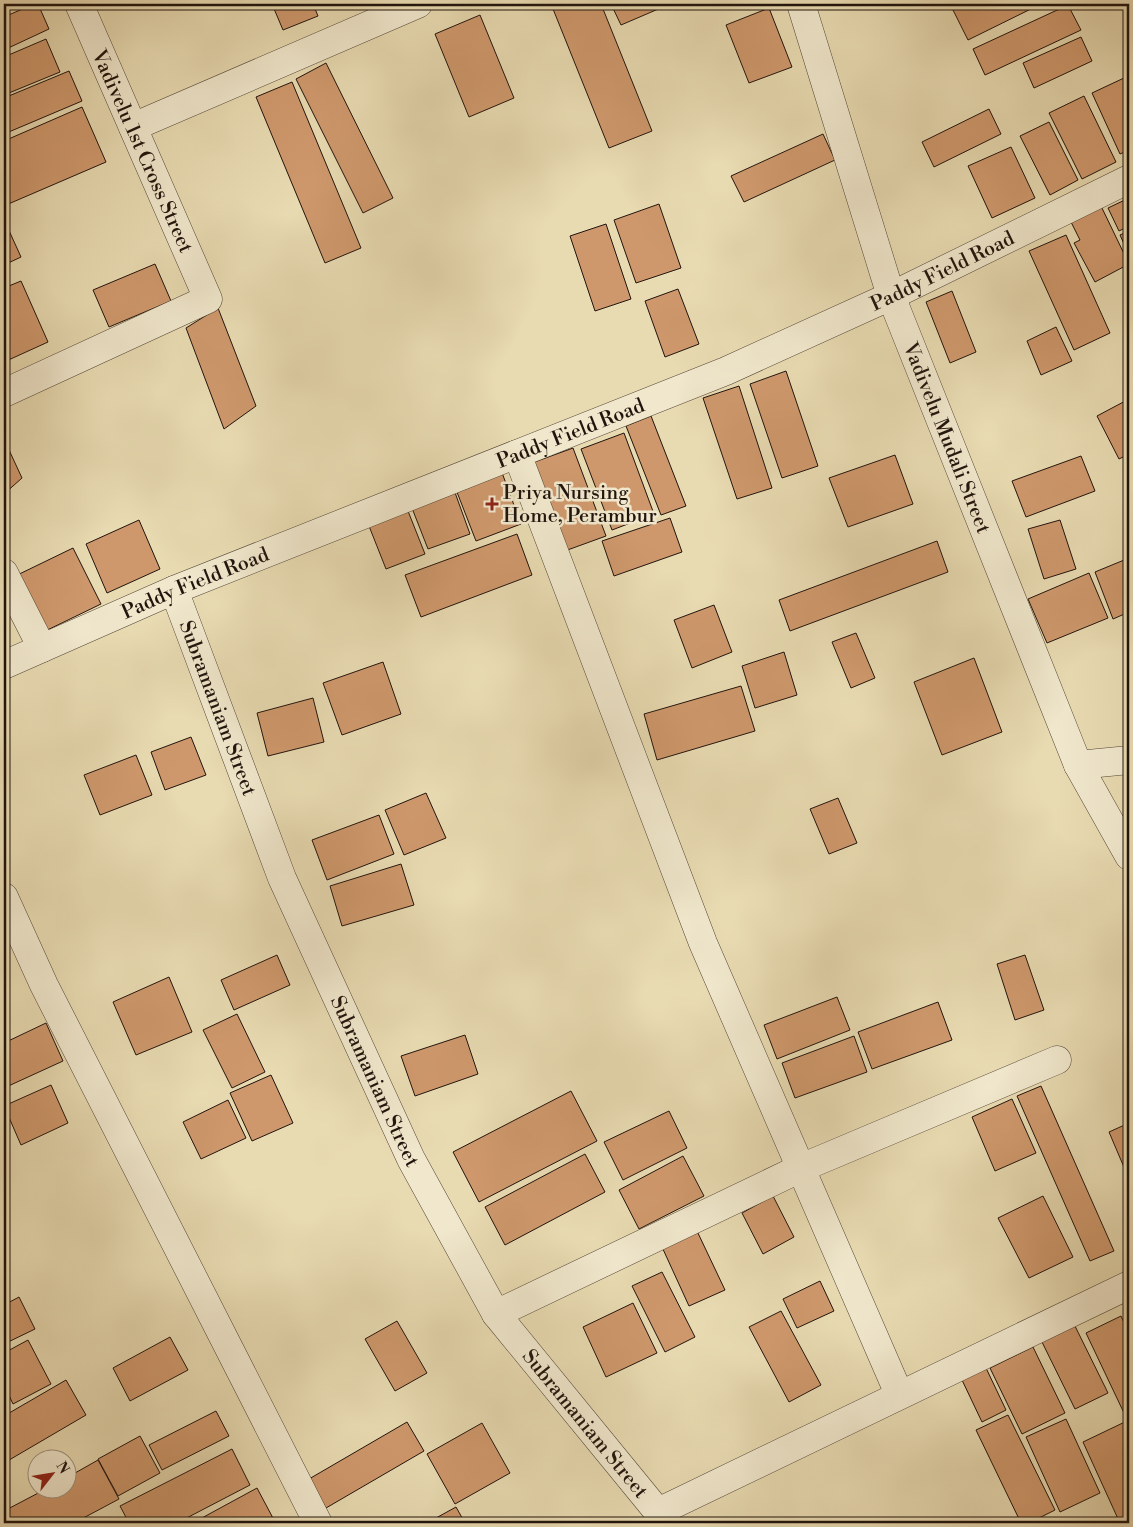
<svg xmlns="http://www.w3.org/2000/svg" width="1133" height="1527" viewBox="0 0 1133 1527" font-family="'Libre Bodoni',serif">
<rect width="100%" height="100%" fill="#e8dab1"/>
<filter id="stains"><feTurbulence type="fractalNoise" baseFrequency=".004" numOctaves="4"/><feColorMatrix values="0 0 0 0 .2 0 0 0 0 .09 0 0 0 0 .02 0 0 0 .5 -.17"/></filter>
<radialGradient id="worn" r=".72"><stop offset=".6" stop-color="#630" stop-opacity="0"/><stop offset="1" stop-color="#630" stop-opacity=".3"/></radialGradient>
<!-- building -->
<g fill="#ce986c" stroke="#21140d">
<path d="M 4,4 L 22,4 L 4,12 Z"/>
<path d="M 34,4 L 38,4 L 49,29 L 4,50 L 4,17 Z"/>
<path d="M 272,4 L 313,4 L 318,16 L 283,30 Z"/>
<path d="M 551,4 L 601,4 L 652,131 L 609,148 Z"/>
<path d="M 611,4 L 670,4 L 621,25 Z"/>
<path d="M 955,4 L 1041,4 L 968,40 L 951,6 Z"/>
<path d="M 1068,5 L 1081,30 L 985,75 L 973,49 Z"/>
<path d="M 769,8 L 792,67 L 749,83 L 726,25 Z"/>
<path d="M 480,15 L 514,98 L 469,117 L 435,34 Z"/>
<path d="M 1081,37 L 1092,61 L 1034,88 L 1023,63 Z"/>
<path d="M 46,39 L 60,72 L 4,95 L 4,57 Z"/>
<path d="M 326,63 L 393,198 L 363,213 L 296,79 Z"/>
<path d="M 69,71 L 82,101 L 4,134 L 4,98 Z"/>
<path d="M 1124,78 L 1129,90 L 1129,150 L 1120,154 L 1092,93 Z"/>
<path d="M 292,82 L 361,248 L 325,263 L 256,97 Z"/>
<path d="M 1084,96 L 1116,162 L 1082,179 L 1049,113 Z"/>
<path d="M 82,107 L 106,162 L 6,205 L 4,141 Z"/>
<path d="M 989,109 L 1001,134 L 934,167 L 922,142 Z"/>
<path d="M 1049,122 L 1078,180 L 1050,195 L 1020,136 Z"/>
<path d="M 823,134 L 835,160 L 744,202 L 731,176 Z"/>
<path d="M 1011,147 L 1035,198 L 992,218 L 968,166 Z"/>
<path d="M 1129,198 L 1129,226 L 1119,231 L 1108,208 Z"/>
<path d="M 659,204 L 681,268 L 636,283 L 614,220 Z"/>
<path d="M 1101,206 L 1129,264 L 1095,282 L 1074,243 L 1080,240 L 1071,222 Z"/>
<path d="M 6,224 L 21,257 L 4,265 L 4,225 Z"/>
<path d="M 606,224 L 631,299 L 595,311 L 570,236 Z"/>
<path d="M 1129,231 L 1129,255 L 1120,235 Z"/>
<path d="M 1066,235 L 1110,333 L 1074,350 L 1029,251 Z"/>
<path d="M 155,264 L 171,301 L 109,327 L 93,290 Z"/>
<path d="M 21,281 L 48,342 L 4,362 L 4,288 Z"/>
<path d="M 678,289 L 699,344 L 665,357 L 645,301 Z"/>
<path d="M 952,291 L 976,352 L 950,363 L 926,302 Z"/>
<path d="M 218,308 L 256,406 L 224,429 L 186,328 Z"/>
<path d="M 1056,327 L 1072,361 L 1041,375 L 1027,341 Z"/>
<path d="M 786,371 L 818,466 L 782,478 L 750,384 Z"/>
<path d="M 739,386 L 772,488 L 737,499 L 703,398 Z"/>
<path d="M 1129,399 L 1129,454 L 1119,459 L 1097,416 Z"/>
<path d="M 651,416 L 686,506 L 661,515 L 626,426 Z"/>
<path d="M 624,433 L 654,514 L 612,530 L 581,449 Z"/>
<path d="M 573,448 L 606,536 L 562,552 L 529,464 Z"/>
<path d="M 9,450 L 22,478 L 4,494 L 4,452 Z"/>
<path d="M 895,455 L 913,504 L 848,527 L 829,478 Z"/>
<path d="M 1081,456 L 1095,491 L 1026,517 L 1012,481 Z"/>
<path d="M 501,470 L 521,524 L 476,541 L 455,487 Z"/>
<path d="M 453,487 L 470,534 L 428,549 L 410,503 Z"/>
<path d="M 406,506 L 425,554 L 386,569 L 367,521 Z"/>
<path d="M 670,518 L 682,552 L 614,576 L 602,541 Z"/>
<path d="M 139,520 L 160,569 L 107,593 L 86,544 Z"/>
<path d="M 1060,520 L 1076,569 L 1044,579 L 1028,529 Z"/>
<path d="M 517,534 L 532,575 L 421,617 L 405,575 Z"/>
<path d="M 937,541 L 948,572 L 790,631 L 779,600 Z"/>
<path d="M 73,548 L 101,604 L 35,636 L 7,580 Z"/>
<path d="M 1129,558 L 1129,612 L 1113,619 L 1095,572 Z"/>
<path d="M 1089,573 L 1108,618 L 1047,643 L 1028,599 Z"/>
<path d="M 714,605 L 732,652 L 692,668 L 674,620 Z"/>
<path d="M 856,633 L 875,678 L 851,688 L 832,642 Z"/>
<path d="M 784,652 L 797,695 L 755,708 L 742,666 Z"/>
<path d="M 974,658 L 1002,732 L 942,755 L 914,682 Z"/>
<path d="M 383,662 L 401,714 L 342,735 L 323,683 Z"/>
<path d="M 741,686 L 755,731 L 657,760 L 644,714 Z"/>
<path d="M 313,698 L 324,742 L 268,756 L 257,713 Z"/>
<path d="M 191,737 L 206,775 L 165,790 L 151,752 Z"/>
<path d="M 136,755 L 152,795 L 100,815 L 84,775 Z"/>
<path d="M 426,793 L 446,838 L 404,855 L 385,810 Z"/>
<path d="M 838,798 L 857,843 L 829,854 L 810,809 Z"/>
<path d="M 379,815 L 394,854 L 327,880 L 312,840 Z"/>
<path d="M 401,864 L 414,905 L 342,926 L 330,886 Z"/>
<path d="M 277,955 L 290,985 L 234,1010 L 221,980 Z"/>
<path d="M 1025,955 L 1044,1010 L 1015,1020 L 997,964 Z"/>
<path d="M 169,977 L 192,1032 L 136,1055 L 113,1002 Z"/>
<path d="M 837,997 L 850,1030 L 777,1059 L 764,1025 Z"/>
<path d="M 938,1002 L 952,1040 L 872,1069 L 858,1032 Z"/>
<path d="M 237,1014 L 265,1072 L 232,1088 L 203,1030 Z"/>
<path d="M 46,1023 L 63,1061 L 4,1088 L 4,1043 Z"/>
<path d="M 465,1035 L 478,1074 L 415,1096 L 401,1056 Z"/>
<path d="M 854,1036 L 867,1072 L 795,1098 L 782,1063 Z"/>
<path d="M 271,1075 L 293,1123 L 252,1141 L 230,1093 Z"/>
<path d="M 51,1085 L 68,1123 L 21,1145 L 4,1106 Z"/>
<path d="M 1041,1086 L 1114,1251 L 1090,1261 L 1017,1096 Z"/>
<path d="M 571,1091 L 597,1141 L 479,1202 L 453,1152 Z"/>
<path d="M 1012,1099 L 1036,1153 L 995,1171 L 972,1117 Z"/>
<path d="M 228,1100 L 246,1138 L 201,1159 L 183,1122 Z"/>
<path d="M 669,1111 L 687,1148 L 623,1180 L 604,1142 Z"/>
<path d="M 1129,1123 L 1129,1179 L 1109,1132 Z"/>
<path d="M 585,1154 L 605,1192 L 505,1245 L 485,1207 Z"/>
<path d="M 683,1156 L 704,1196 L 639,1229 L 619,1190 Z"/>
<path d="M 773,1196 L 794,1237 L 763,1254 L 742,1213 Z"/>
<path d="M 1043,1196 L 1073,1257 L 1029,1278 L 998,1218 Z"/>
<path d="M 697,1231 L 725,1290 L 689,1306 L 662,1247 Z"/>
<path d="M 662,1272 L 695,1337 L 665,1352 L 632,1286 Z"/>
<path d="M 820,1281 L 834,1311 L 797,1328 L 783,1299 Z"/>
<path d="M 19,1297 L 35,1329 L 4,1344 L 4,1305 Z"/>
<path d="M 633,1303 L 657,1353 L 606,1377 L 583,1327 Z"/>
<path d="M 781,1311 L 821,1385 L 789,1402 L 749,1327 Z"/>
<path d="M 1121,1316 L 1129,1333 L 1129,1410 L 1124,1413 L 1086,1333 Z"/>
<path d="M 397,1321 L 427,1373 L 395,1391 L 365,1339 Z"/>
<path d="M 1074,1324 L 1108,1393 L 1075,1409 L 1041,1340 Z"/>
<path d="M 170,1337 L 188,1370 L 130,1401 L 113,1368 Z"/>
<path d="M 28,1340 L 51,1384 L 13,1404 L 4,1385 L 4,1353 Z"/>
<path d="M 1033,1347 L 1065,1413 L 1022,1434 L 990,1368 Z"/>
<path d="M 986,1368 L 1006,1410 L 982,1422 L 962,1380 Z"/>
<path d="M 66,1380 L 86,1415 L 4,1463 L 4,1416 Z"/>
<path d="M 216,1411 L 229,1436 L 162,1470 L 149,1445 Z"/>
<path d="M 1008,1415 L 1055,1510 L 1029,1523 L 1021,1523 L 976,1430 Z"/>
<path d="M 1066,1419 L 1100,1493 L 1060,1512 L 1026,1437 Z"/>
<path d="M 1129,1420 L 1129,1516 L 1119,1521 L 1083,1442 Z"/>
<path d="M 407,1422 L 424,1451 L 326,1508 L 309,1479 Z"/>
<path d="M 482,1423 L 510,1473 L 455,1504 L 427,1454 Z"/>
<path d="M 140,1436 L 160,1473 L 118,1496 L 98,1459 Z"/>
<path d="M 232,1449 L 250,1485 L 177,1523 L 129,1523 L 120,1506 Z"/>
<path d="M 98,1460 L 119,1499 L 74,1523 L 4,1523 L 4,1511 L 44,1490 L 68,1490 L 68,1477 Z"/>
<path d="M 257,1488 L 274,1520 L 269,1523 L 202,1523 L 200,1519 Z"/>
<path d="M 456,1507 L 465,1523 L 427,1523 Z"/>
</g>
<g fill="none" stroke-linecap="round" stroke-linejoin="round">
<defs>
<g id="minor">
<path d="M 133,127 L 418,4"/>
<path d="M 4,393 L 208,299 L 79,4"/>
<path d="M 517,454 L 703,943 L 899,1394"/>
<path d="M 4,573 L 42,648"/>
<path id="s1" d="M 174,590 L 282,878 L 411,1159 L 496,1314 L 658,1512 L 663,1523"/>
<path id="s2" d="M 4,665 L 174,590 L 726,371 L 891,296 L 1129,179"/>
<path d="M 1078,765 L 1129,760"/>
<path d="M 4,897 L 44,985 L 318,1523"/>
<path d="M 496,1314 L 801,1168 L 1057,1060"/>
<path d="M 658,1512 L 1129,1285"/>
</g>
<g id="tertiary">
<path id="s3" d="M 801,4 L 891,296 L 1078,765 L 1129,856"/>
</g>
</defs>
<!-- minor casing -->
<use href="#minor" stroke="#534636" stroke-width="29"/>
<!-- tertiary casing -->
<use href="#tertiary" stroke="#534636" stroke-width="29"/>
<!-- minor -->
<use href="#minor" stroke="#f0e7cc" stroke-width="28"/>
<!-- tertiary -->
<use href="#tertiary" stroke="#f0e7cc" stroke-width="28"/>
</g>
<!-- markers -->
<path fill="#8f2418" stroke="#f0e7cc" stroke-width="2" d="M489.5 496.5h5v5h5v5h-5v5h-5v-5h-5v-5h5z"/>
<g text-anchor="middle" stroke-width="5" stroke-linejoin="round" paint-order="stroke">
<!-- street labels -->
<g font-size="20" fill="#21140d" stroke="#f0e7cc">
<text transform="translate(143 151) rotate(66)" y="7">Vadivelu 1st Cross Street</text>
<text dy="7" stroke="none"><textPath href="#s2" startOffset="1018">Paddy Field Road</textPath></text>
<text dy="7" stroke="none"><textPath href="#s2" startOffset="612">Paddy Field Road</textPath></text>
<text dy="7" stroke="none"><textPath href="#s3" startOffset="458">Vadivelu Mudali Street</textPath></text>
<text dy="7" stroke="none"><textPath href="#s2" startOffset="208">Paddy Field Road</textPath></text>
<text dy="7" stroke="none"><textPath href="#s1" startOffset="126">Subramaniam Street</textPath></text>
<text dy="7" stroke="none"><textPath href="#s1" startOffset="531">Subramaniam Street</textPath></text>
<text dy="7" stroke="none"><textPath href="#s1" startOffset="935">Subramaniam Street</textPath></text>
</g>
<!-- poi labels -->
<g font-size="20" fill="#21140d" stroke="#f0e7cc" text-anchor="start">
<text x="503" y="499">Priya Nursing<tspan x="503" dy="23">Home, Perambur</tspan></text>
</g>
</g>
<!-- margin -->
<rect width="1133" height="1527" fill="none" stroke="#e8dab1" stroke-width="20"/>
<rect x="5" y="5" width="1123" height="1517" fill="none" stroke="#21140d" stroke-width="2.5"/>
<rect x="10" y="10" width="1113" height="1507" fill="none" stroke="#21140d"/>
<!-- north arrow -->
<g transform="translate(52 1474) rotate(59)"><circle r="24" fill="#f0e7cc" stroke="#9d9380"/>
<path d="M0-4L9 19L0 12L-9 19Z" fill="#8f2418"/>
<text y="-8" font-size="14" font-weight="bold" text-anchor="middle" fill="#21140d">N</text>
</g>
<rect width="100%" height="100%" filter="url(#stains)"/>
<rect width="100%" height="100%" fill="url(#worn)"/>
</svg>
